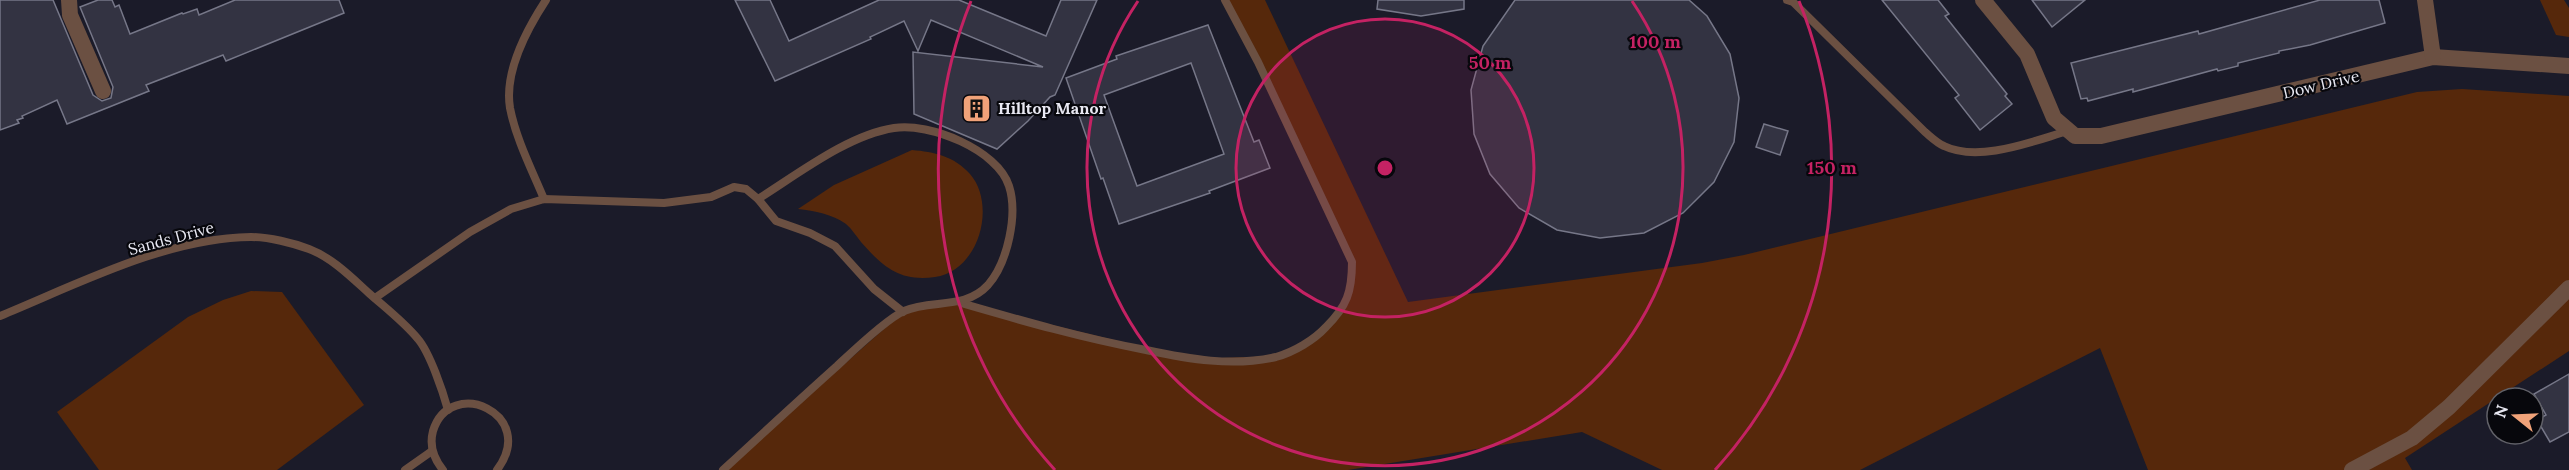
<svg xmlns="http://www.w3.org/2000/svg" width="2569" height="470" viewBox="0 0 2569 470" font-family="Lora,serif">
<rect width="100%" height="100%" fill="#1b1b29"/>
<!-- grass -->
<g fill="#56280b">
<path d="M 1225,0 L 1265,0 L 1408,302 L 1702,263 L 1744,255 L 2417,92 L 2462,89 L 2569,96 L 2569,351 L 2405,458 L 2412,470 L 2148,470 L 2100,348 L 1860,470 L 1662,470 L 1582,432 L 1348,470 L 725,470 L 903,312 L 961,303 L 1192,359 L 1279,356 L 1315,338 L 1342,311 L 1352,262 Z"/>
<path d="M 2540,0 L 2564,0 L 2569,8 L 2569,37 L 2556,35 Z"/>
<path d="M 912,150 C 934,152 954,156 970,174 C 997,205 979,271 935,277 C 900,282 883,267 861,242 C 856,236 852,229 846,224 C 832,214 815,211 798,209 L 834,185 Z"/>
<path d="M 251,291 L 282,292 L 364,405 L 277,470 L 99,470 L 57,412 L 188,317 L 223,300 Z"/>
</g>
<!-- building -->
<g fill="#333342" stroke="#767788" stroke-width="1.5" fill-rule="evenodd">
<path d="M 0,0 L 53,0 L 93,95 L 102,101 L 111,98 L 113,87 L 80,7 L 98,0 L 112,0 L 115,7 L 119,5 L 130,34 L 182,13 L 183,14 L 197,9 L 199,15 L 235,0 L 339,0 L 344,13 L 226,61 L 223,55 L 146,85 L 149,91 L 67,124 L 57,100 L 22,116 L 23,118 L 17,120 L 19,123 L 0,130 Z"/>
<path d="M 735,0 L 770,0 L 789,41 L 879,0 L 959,0 L 1046,36 L 1061,0 L 1097,0 L 1055,95 L 1050,97 L 1028,121 L 997,149 L 914,114 L 913,52 L 1043,67 L 931,20 L 918,51 L 904,21 L 870,37 L 871,39 L 775,81 Z"/>
<path d="M 1378,0 L 1464,0 L 1464,9 L 1421,16 L 1377,9 Z"/>
<path d="M 1515,0 L 1689,0 L 1707,16 L 1730,54 L 1739,98 L 1734,142 L 1714,182 L 1683,213 L 1644,233 L 1600,238 L 1557,230 L 1519,208 L 1490,174 L 1474,134 L 1471,90 L 1483,46 Z"/>
<path d="M 1882,0 L 1938,0 L 1949,14 L 1945,16 L 2007,94 L 2005,96 L 2012,104 L 1980,130 L 1955,98 L 1959,95 Z"/>
<path d="M 2032,0 L 2085,0 L 2052,27 Z"/>
<path d="M 2320,0 L 2379,0 L 2385,23 L 2310,45 L 2279,51 L 2279,53 L 2238,63 L 2238,66 L 2218,71 L 2217,69 L 2133,92 L 2133,89 L 2088,101 L 2087,98 L 2081,99 L 2071,63 L 2198,31 L 2199,34 Z"/>
<path d="M 1208,25 L 1254,142 L 1259,140 L 1270,168 L 1209,191 L 1210,193 L 1119,224 L 1103,178 L 1101,179 L 1066,78 L 1117,59 L 1116,56 ZM 1191,63 L 1224,154 L 1137,186 L 1104,95 Z"/>
<path d="M 1764,124 L 1788,131 L 1780,155 L 1756,147 Z"/>
<path d="M 2569,374 L 2569,432 L 2550,442 L 2537,420 L 2546,415 L 2534,394 Z"/>
</g>
<g fill="none" stroke-linecap="round" stroke-linejoin="round">
<!-- service -->
<g stroke="#6b5042" stroke-width="8">
<path d="M 1787,0 L 1793,2 L 1925,132 C 1931,137 1937,143 1944,146 C 1979,163 2033,141 2068,131"/>
<path d="M 544,199 C 532,170 516,139 510,108 C 504,72 527,29 546,0"/>
<path d="M 375,298 L 470,232 L 511,209 L 544,199 L 664,203 L 711,197 L 734,187 L 746,189 L 758,199 L 776,221 L 810,233 L 835,246 L 874,289 L 903,312"/>
<path d="M 961,303 C 1023,321 1082,338 1146,350 C 1188,359 1233,367 1276,357 C 1294,352 1314,340 1326,327 C 1347,306 1352,292 1352,262 L 1258,62 L 1225,0"/>
<path d="M 0,316 C 78,284 166,238 251,237 C 269,237 293,243 309,249 C 333,258 353,279 371,295 C 387,309 405,323 418,339 C 430,353 443,392 448,410"/>
<path d="M 405,470 L 432,451"/>
<path d="M 443,470 C 434,459 429,446 433,431 C 450,375 539,414 497,470"/>
<path d="M 723,470 C 761,435 799,400 837,366 C 853,351 885,320 904,311 C 932,299 965,310 988,285 C 1008,262 1018,214 1009,186 C 998,150 929,122 894,128 C 848,135 798,174 758,199"/>
</g>
<!-- minor -->
<g stroke="#6b5042" stroke-width="16">
<path d="M 69,0 L 70,15 L 103,91"/>
<path d="M 1983,0 L 2027,54 L 2054,118 L 2075,136 L 2101,136 L 2433,57 L 2569,66"/>
<path d="M 2425,0 L 2433,57"/>
<path d="M 2352,470 L 2412,438 L 2449,407 L 2569,288"/>
</g>
</g>
<!-- distance rings -->
<circle cx="1385" cy="168" r="149" fill="#c42263" fill-opacity=".12"/>
<g fill="none" stroke="#c42263" stroke-width="3">
<circle cx="1385" cy="168" r="149"/>
<path d="M1632 1A298 298 0 1 1 1138 1"/>
<path d="M1055 470A447 447 0 0 1 971 1M1799 1A447 447 0 0 1 1715 470"/>
</g>
<!-- icons -->
<defs>
<symbol id="building-square" viewBox="-11 -11 22 22"><rect x="-9" y="-9" width="18" height="18" rx="4" fill="#f0a279" stroke="#07070c"/><path d="M-4-6H4V6H1V3H-1V6H-4ZM-2.5-4.3h1.7v1.8h-1.7ZM.8-4.3h1.7v1.8H.8ZM-2.5-1h1.7V.8h-1.7ZM.8-1h1.7V.8H.8Z" fill="#111"/></symbol>
</defs>
<g fill-rule="evenodd">
<use href="#building-square" x="960" y="92" width="33" height="33"/>
</g>
<g text-anchor="middle" stroke-width="4.5" stroke-linejoin="round" paint-order="stroke">
<!-- street labels -->
<g font-size="16" fill="#e8e8f2" stroke="#07070c">
<text transform="translate(2321 84) rotate(-13)" y="6">Dow Drive</text>
<text transform="translate(171 238) rotate(-15)" y="6">Sands Drive</text>
</g>
<!-- poi labels -->
<g font-size="16" font-weight="bold" fill="#e8e8f2" stroke="#07070c" text-anchor="start">
<text x="998" y="114">Hilltop Manor</text>
</g>
</g>
<circle cx="1385" cy="168" r="9" fill="#c42263" stroke="#07070c" stroke-width="3"/>
<g font-size="18" text-anchor="middle" font-weight="bold" fill="#c42263" stroke="#07070c" stroke-width="4.5" stroke-linejoin="round" paint-order="stroke">
<text x="1655" y="48">100 m</text>
<text x="1490" y="69">50 m</text>
<text x="1832" y="174">150 m</text>
</g>
<!-- north arrow -->
<g transform="translate(2515 416) rotate(288)"><circle r="28" fill="#07070c" stroke="#616168" stroke-width="1.5"/>
<path d="M0-4.5L10 22L0 15L-10 22Z" fill="#f0a279"/>
<text y="-9" font-size="16" font-weight="bold" text-anchor="middle" fill="#e8e8f2">N</text>
</g>
</svg>
